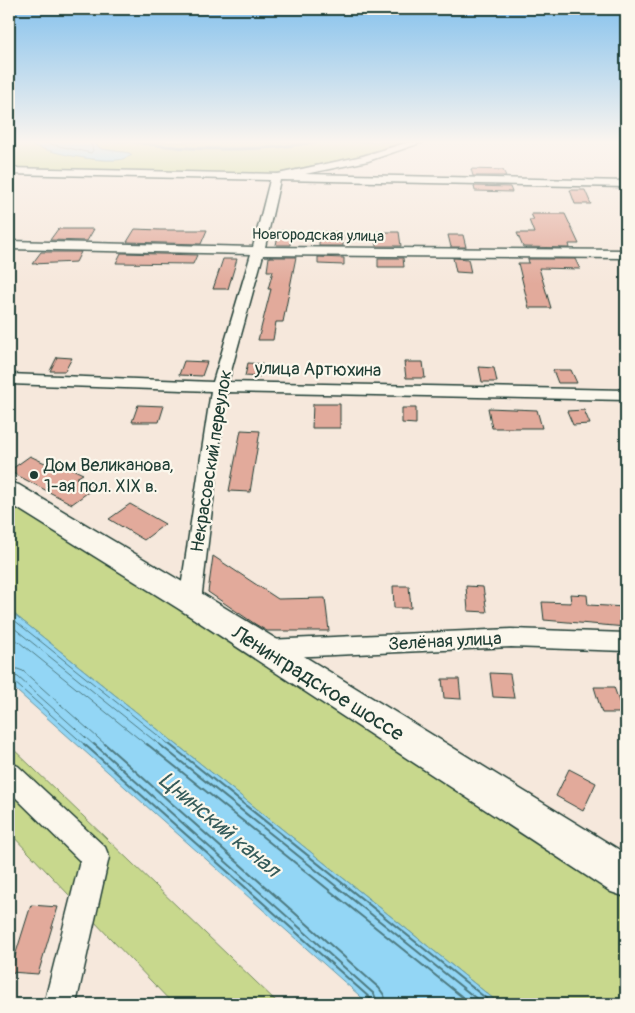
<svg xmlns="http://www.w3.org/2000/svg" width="635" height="1013" viewBox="0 0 635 1013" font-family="Pangolin,sans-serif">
<rect width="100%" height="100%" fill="#f6e8dc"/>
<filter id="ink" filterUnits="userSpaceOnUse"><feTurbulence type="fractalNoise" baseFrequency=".02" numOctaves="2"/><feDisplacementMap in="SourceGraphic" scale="10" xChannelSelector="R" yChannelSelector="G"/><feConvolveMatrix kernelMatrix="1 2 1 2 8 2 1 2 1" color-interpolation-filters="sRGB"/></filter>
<g filter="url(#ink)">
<!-- green -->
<g fill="#c8d88d" stroke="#748a60">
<path d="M 9,142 C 14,142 20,141 25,142 C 55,148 102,170 132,155 L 129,153 L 101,149 L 93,142 L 403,142 L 355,157 L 272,174 L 9,168 Z"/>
<path d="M 9,502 L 626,890 L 626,1004 L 500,1004 L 9,610 Z"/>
<path d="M 9,745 L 279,1004 L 173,1004 L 9,832 Z"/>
</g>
<!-- water -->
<g fill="#93d6f5" stroke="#6599a8">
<path d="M 25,142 L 93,142 L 101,149 L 129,153 L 132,155 C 127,157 122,160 117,160 C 91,161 48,153 25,142 Z"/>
<path d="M 9,610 L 500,1004 L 369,1004 L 9,684 Z"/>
</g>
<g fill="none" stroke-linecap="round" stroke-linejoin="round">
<!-- shore-far1 -->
<g stroke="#4d7a81" stroke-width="1">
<path d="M 41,142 L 91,153 L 93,150 L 90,142"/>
<path d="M 9,616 L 171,746"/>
<path d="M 9,624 L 161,746"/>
<path d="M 9,634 L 148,746"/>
<path d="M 9,666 L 23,671 L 107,746"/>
<path d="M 9,674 L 18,677 L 95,746"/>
<path d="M 9,680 L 14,682 L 86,746"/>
</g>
<!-- shore -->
<g stroke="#4d7a81" stroke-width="2">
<path d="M 84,744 L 370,998 L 372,1004"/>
<path d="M 94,744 L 374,994 L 378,1004"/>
<path d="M 105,744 L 379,988 L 384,995 L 386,1004"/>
<path d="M 147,744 L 471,1004"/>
<path d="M 159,744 L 483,1004"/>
<path d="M 169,744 L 493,1004"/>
</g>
<!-- stream -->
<path stroke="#6599a8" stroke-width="3" d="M 133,142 C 194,151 255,152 315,142"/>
</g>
<!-- building -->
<g fill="#e2aa9b" stroke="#1f3d34">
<path d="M 471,169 L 503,170 L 506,176 L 473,176 Z"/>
<path d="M 474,186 L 510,187 L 512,192 L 475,191 Z"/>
<path d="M 570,190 L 585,190 L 591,204 L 575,204 Z"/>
<path d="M 531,214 L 565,214 L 579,244 L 569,244 L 570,248 L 523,247 L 517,233 L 534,233 L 529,220 L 534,220 Z"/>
<path d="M 58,229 L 94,229 L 87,241 L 50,240 Z"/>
<path d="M 135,229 L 160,230 L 207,230 L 201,244 L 127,242 Z"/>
<path d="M 279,231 L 292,231 L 290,245 L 276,245 Z"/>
<rect x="319" y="232" width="24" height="14"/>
<path d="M 375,232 L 399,232 L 401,246 L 377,246 Z"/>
<path d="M 448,235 L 463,235 L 466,247 L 451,247 Z"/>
<path d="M 41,252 L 81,252 L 76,262 L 32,264 Z"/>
<path d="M 121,253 L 197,255 L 193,264 L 116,263 Z"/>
<path d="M 269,257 L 296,257 L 283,322 L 276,322 L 273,340 L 258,340 L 271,289 L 268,289 L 273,271 L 267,271 Z"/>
<path d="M 318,257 L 344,258 L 344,265 L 318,264 Z"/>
<path d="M 378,258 L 403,258 L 404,267 L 378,267 Z"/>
<path d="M 453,258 L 468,259 L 471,273 L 456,272 Z"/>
<path d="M 223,259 L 237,259 L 228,289 L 213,289 Z"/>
<path d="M 528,259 L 575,259 L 580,269 L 539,268 L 551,308 L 529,308 L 518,263 L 529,263 Z"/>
<path d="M 57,357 L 72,358 L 65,371 L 50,371 Z"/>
<path d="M 184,361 L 207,362 L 202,376 L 179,375 Z"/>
<path d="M 404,362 L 423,362 L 425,378 L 406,378 Z"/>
<path d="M 248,363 L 262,364 L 259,377 L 245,376 Z"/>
<path d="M 479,367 L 494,368 L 497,382 L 482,382 Z"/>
<path d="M 553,370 L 571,370 L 577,383 L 558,383 Z"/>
<path d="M 313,404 L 340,404 L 340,428 L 312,428 Z"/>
<path d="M 138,405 L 164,406 L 159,422 L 132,422 Z"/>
<path d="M 402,408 L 416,408 L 416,424 L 402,423 Z"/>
<path d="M 488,408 L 537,410 L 542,428 L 492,428 Z"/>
<path d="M 584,410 L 590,424 L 573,425 L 567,411 Z"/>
<path d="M 241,430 L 260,431 L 250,492 L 229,491 Z"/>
<path d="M 30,456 L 47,464 L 53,460 L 83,474 L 76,478 L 94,488 L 72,504 L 9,471 Z"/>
<path d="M 130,504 L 165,524 L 144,540 L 109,519 Z"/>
<path d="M 213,556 L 278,599 L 325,598 L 329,631 L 267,631 L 255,624 L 208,592 Z"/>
<path d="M 393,586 L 409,586 L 411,608 L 394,608 Z"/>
<path d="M 466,586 L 483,587 L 487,612 L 468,611 Z"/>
<path d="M 570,594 L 587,595 L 588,605 L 626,607 L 626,627 L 544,620 L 542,602 L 571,603 Z"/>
<path d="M 490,673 L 510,674 L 514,698 L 493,697 Z"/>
<path d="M 442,679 L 459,679 L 461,699 L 444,698 Z"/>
<path d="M 594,687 L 614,687 L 623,713 L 602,713 Z"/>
<path d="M 569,769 L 596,783 L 583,811 L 556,796 Z"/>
<path d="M 31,905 L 58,907 L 38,974 L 10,972 Z"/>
</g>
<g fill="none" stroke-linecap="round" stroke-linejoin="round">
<defs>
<g id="street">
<path d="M 409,142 L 423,142 L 368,161 L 305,174 L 626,181 L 626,187 L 280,180 L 265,247 L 626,250 L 626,258 L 263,255 L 228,382 L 626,390 L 626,400 L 226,392 L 201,601 L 197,607 L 190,609 L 183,607 L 179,601 L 211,391 L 9,384 L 9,374 L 213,382 L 251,254 L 9,249 L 9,241 L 253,247 L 270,180 L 9,174 L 9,168 L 278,174 L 363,156 Z"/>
<path d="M 511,629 L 626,633 L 626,651 L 511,647 L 267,658 L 259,655 L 256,649 L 259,643 L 267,640 Z"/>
<path d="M 9,762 L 18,766 L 105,847 L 109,857 L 76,1004 L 44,1004 L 80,861 L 9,791 Z"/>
</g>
<path id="secondary" d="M 9,482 L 19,485 L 201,593 L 626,854 L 626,897 L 611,892 L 179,609 L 9,503 Z"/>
</defs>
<!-- street casing -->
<use href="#street" stroke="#1f3d34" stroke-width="3"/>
<!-- secondary casing -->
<use href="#secondary" stroke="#1f3d34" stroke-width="3"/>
<!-- street -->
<use href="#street" fill="#fbf7ec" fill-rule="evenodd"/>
<!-- secondary -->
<use href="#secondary" fill="#fbf7ec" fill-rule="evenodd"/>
</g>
</g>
<!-- sky -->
<linearGradient id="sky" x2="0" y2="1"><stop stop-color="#86c2ed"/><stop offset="0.5" stop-color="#fbf5ef"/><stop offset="1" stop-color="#fbf5ef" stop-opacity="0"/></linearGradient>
<rect width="635" height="284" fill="url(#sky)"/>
<!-- markers -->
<circle fill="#1f3d34" stroke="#fbf7ec" stroke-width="2" cx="34" cy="475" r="5"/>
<g text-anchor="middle" stroke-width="4.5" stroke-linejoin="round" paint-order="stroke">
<!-- far-street labels -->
<g font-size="15" fill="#1f3d34" stroke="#fbf7ec">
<text transform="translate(318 235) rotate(1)" y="5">Новгородская улица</text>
</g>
<!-- street labels -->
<g font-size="18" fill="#1f3d34" stroke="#fbf7ec">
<text transform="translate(318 369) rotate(1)" y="6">улица Артюхина</text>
<text transform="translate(211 461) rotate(-81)" y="6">Некрасовский переулок</text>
<text transform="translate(445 641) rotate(-3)" y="6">Зелёная улица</text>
</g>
<!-- poi labels -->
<g font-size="18" fill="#1f3d34" stroke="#fbf7ec" text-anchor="start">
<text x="44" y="471">Дом Великанова,<tspan x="44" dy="21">1-ая пол. XIX в.</tspan></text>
</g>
<!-- near-street labels -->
<g font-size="21" fill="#1f3d34" stroke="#fbf7ec">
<text transform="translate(318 683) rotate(32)" y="7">Ленинградское шоссе</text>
</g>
<!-- near-water labels -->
<g font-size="22" font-style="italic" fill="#365c5b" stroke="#fbf7ec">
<text transform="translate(220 824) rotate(40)" y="8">Цнинский канал</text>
</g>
</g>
<!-- margin -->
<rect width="635" height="1013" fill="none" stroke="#fbf7ec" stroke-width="30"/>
<rect x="15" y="15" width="605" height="983" fill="none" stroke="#1f3d34" stroke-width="2" filter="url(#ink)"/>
</svg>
